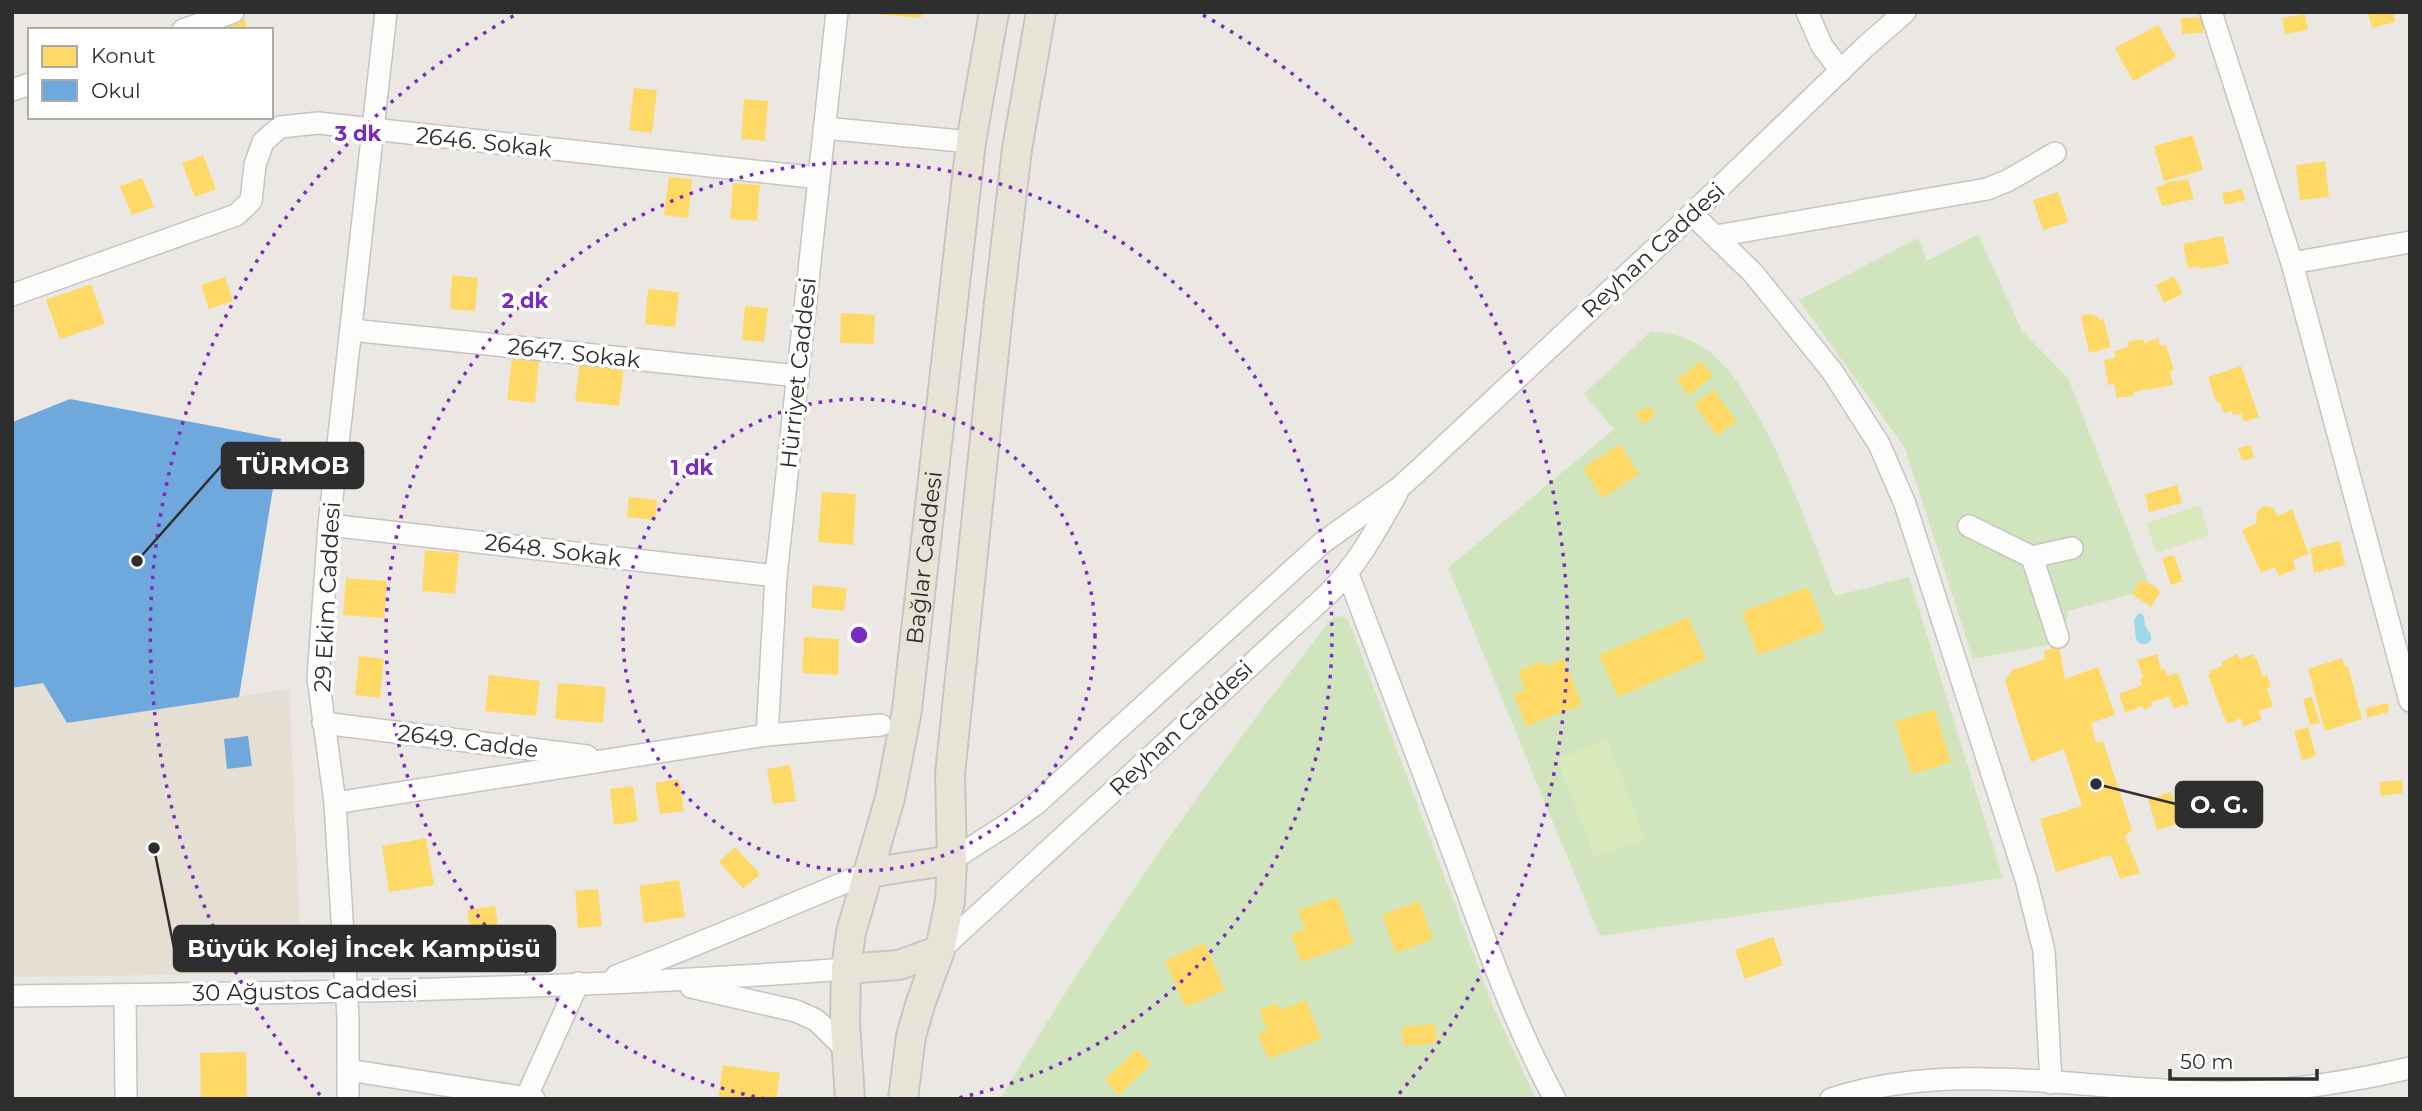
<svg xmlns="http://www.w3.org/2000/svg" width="2422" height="1111" viewBox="0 0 2422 1111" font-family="Montserrat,sans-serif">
<rect width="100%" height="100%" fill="#ebe8e4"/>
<!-- education -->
<path fill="#e5dfd3" d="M 43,683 L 67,723 L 289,689 L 302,973 L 12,977 L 12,688 Z"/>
<!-- green -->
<g fill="#d0e5be">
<path d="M 1978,234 L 2022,331 L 2068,378 L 2149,584 L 2140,580 L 2132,594 L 2068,611 L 2064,642 L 1973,659 L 1905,448 L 1799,300 L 1918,238 L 1927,261 Z"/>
<path d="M 1651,331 C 1668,333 1683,336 1698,344 C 1759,377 1808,531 1835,596 L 1909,577 L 2003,878 L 1600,936 L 1448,568 L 1614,429 L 1584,394 Z"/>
<path d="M 1342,616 L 1348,620 L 1354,635 L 1493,1006 L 1536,1099 L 1000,1099 C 1099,933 1209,775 1328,623 L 1335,617 Z"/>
</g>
<!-- pitch -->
<g fill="#d9e9bc">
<path d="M 2200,505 L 2209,535 L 2157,553 L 2146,523 Z"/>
<path d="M 1607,740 L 1645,839 L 1595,857 L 1557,759 Z"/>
</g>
<!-- water -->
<path fill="#9ad8ea" d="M 2139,613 L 2144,616 L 2145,626 L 2151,634 L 2151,640 L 2147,644 L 2140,644 L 2136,640 L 2134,620 Z"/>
<!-- homes -->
<g fill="#ffd966">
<path d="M 876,12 L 922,12 L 921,18 L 876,14 Z"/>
<path d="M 2368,12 L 2393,12 L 2395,22 L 2372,28 Z"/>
<path d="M 2305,14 L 2308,30 L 2285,34 L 2282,18 Z"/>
<path d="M 2203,17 L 2203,33 L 2182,34 L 2181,18 Z"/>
<path d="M 244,18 L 248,30 L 222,30 L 221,26 Z"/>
<path d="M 2158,25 L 2176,57 L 2133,81 L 2115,48 Z"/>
<path d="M 634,88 L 657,90 L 652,133 L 629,130 Z"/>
<path d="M 744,99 L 768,101 L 765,141 L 741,139 Z"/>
<path d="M 2193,135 L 2203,170 L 2164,181 L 2154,146 Z"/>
<path d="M 203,155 L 216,189 L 195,197 L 182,163 Z"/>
<path d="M 2325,161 L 2329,197 L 2300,200 L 2296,165 Z"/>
<path d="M 669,177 L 692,179 L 688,218 L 664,215 Z"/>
<path d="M 142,178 L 154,207 L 132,215 L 120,186 Z"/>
<path d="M 2188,179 L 2194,199 L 2162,206 L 2156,188 L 2169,182 Z"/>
<path d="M 733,183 L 760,185 L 757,221 L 730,219 Z"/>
<path d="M 2242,189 L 2245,200 L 2225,205 L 2222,193 Z"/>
<path d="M 2058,192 L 2068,222 L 2043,230 L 2033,200 Z"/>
<path d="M 2223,236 L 2229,264 L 2200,269 L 2200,266 L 2188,268 L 2183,244 Z"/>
<path d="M 452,275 L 478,278 L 475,311 L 450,309 Z"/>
<path d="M 2174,276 L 2183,294 L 2164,303 L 2156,285 Z"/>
<path d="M 225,277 L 233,301 L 209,309 L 201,285 Z"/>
<path d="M 91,284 L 105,324 L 60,339 L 46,300 Z"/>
<path d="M 648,289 L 679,292 L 675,327 L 645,324 Z"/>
<path d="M 745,306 L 768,308 L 764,342 L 742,340 Z"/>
<path d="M 841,313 L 875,315 L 874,344 L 840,343 Z"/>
<path d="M 2088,314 L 2097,316 L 2100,320 L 2103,318 L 2111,347 L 2089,353 L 2081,317 Z"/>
<path d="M 2159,338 L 2159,346 L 2166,345 L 2174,371 L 2170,371 L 2173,385 L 2134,392 L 2132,396 L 2117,398 L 2114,384 L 2108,385 L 2104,360 L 2115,358 L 2114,351 L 2125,348 L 2128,346 L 2127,342 L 2143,339 L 2144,343 Z"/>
<path d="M 512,359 L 539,361 L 535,403 L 507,400 Z"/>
<path d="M 1701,361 L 1713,376 L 1689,395 L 1677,380 Z"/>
<path d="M 580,363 L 624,368 L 619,406 L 575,401 Z"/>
<path d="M 2241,366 L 2259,417 L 2244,422 L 2241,414 L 2232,415 L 2232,411 L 2224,413 L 2219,401 L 2216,402 L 2208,377 Z"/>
<path d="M 1714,390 L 1737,421 L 1717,436 L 1694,404 Z"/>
<path d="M 1648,406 L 1656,414 L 1645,424 L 1635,414 Z"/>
<path d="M 1620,444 L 1639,474 L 1602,498 L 1583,468 Z"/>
<path d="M 2251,445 L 2254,458 L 2242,461 L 2238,448 Z"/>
<path d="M 12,475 L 22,487 L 172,505 L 164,572 L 78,558 L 67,615 L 12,610 Z"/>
<path d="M 2177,485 L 2182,503 L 2149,512 L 2145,494 Z"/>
<path d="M 822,492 L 856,494 L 853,545 L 818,542 Z"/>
<path d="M 629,497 L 657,500 L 655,520 L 627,517 Z"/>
<path d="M 2264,506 L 2273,508 L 2278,516 L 2292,509 L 2309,554 L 2293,560 L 2296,569 L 2279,576 L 2275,567 L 2261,573 L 2242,530 L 2256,523 L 2257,511 Z"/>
<path d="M 2340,541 L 2345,565 L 2314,573 L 2310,548 Z"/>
<path d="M 425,550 L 459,553 L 455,594 L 422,591 Z"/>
<path d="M 2174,555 L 2183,581 L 2171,585 L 2162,558 Z"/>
<path d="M 346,578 L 387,581 L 384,618 L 343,615 Z"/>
<path d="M 2140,580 L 2155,586 L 2160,592 L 2151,607 L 2132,594 Z"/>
<path d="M 813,585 L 847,588 L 844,611 L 811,608 Z"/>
<path d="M 1808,587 L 1825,630 L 1758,655 L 1742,612 Z"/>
<path d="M 1688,617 L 1706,659 L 1618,697 L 1599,655 Z"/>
<path d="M 804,637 L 839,639 L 838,675 L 802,673 Z"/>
<path d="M 2059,646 L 2065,679 L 2098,667 L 2115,715 L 2091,723 L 2096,743 L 2103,741 L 2132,830 L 2125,836 L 2140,873 L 2120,879 L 2111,855 L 2056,872 L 2040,819 L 2082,806 L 2064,749 L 2031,762 L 2005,681 L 2012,670 L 2045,659 L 2044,651 Z"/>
<path d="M 2157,654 L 2161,670 L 2165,669 L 2167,676 L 2178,673 L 2189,704 L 2174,708 L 2169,697 L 2151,702 L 2152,706 L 2144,710 L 2142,706 L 2125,713 L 2119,694 L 2142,685 L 2140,679 L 2143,677 L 2137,660 Z"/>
<path d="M 2237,654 L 2240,659 L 2253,654 L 2254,658 L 2256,657 L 2263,677 L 2267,675 L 2271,687 L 2267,688 L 2273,706 L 2259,711 L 2262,719 L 2243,727 L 2241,718 L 2227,724 L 2208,675 L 2211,674 L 2209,671 L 2222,666 L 2222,662 Z"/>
<path d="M 359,656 L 384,659 L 380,698 L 355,695 Z"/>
<path d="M 2342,658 L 2345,667 L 2348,666 L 2362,719 L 2325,731 L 2308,669 Z"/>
<path d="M 1564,659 L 1582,705 L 1526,726 L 1514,694 L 1525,690 L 1518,671 L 1543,661 L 1545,666 Z"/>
<path d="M 489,675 L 540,681 L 536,716 L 485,711 Z"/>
<path d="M 558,683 L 606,687 L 603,723 L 555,719 Z"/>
<path d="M 2312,697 L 2320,723 L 2310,725 L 2303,699 Z"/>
<path d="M 2388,703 L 2389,712 L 2367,718 L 2366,708 Z"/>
<path d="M 1934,709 L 1951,762 L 1912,774 L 1895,722 Z"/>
<path d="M 2308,727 L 2316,756 L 2302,760 L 2294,731 Z"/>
<path d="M 790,765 L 796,801 L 773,804 L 767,769 Z"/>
<path d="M 679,779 L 684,811 L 660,814 L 655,783 Z"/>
<path d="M 2402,780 L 2403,793 L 2381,796 L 2379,782 Z"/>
<path d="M 633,786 L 638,821 L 614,825 L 610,789 Z"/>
<path d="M 2171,792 L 2181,823 L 2157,830 L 2148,799 Z"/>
<path d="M 426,838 L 434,885 L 389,892 L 382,846 Z"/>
<path d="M 735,847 L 760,874 L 743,889 L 719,862 Z"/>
<path d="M 679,880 L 685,917 L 644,923 L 639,886 Z"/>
<path d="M 598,889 L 602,926 L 578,928 L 575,891 Z"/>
<path d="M 1337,897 L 1353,943 L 1301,962 L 1291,934 L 1305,929 L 1298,910 Z"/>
<path d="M 1419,901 L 1433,939 L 1396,953 L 1382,915 Z"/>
<path d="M 495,906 L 501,944 L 473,948 L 467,910 Z"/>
<path d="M 1773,937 L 1783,965 L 1745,979 L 1735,950 Z"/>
<path d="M 1204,943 L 1225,990 L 1186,1007 L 1165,961 Z"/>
<path d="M 1306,1000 L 1321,1039 L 1268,1059 L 1258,1034 L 1267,1030 L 1259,1010 L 1277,1003 L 1280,1010 Z"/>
<path d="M 1435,1024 L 1436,1043 L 1403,1046 L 1402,1027 Z"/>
<path d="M 1137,1049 L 1151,1064 L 1119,1095 L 1105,1080 Z"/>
<path d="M 246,1052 L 247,1099 L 201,1099 L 200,1053 Z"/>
<path d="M 723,1065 L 780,1073 L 776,1099 L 718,1099 Z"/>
</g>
<!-- schools -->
<g fill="#6fa8dc">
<path d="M 70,399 L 281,439 L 239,697 L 67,723 L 43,683 L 12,688 L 12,424 L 15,421 Z"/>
<path d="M 248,736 L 252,766 L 227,769 L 224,739 Z"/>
</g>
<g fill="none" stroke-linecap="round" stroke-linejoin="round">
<defs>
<g id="minor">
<path d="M 1807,12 L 1822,46 L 1841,71"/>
<path d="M 2211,12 L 2292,263 L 2410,701"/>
<path d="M 183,30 L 233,12"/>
<path d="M 12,90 L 30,84"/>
<path d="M 824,128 L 971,142"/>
<path d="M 1692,214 L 1753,273 L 1832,371 L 1879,444 L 1905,504 L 2026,879 L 2044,951 L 2051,1083"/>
<path d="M 1716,236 L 1987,189 L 2009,180 L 2055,153"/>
<path d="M 2292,263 L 2410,242"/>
<path d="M 12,295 L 236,215 L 251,201 L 255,165 L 263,142 L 280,127 L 318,123 L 819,178"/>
<path d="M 351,330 L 798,376"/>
<path d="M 329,525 L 776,576"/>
<path d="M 1969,526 L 2032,557 L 2058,637"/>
<path d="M 2032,557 L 2072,548"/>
<path d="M 1348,574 C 1384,668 1420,763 1455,858 C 1485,940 1513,1022 1555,1099"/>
<path d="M 323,723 L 587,756"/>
<path d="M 767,735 L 776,576 L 837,12"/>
<path d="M 335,803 L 767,735 L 881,725"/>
<path d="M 952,860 L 1011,822 L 1036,804 L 1322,543 L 1399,488 L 1420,469 L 1692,214 L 1865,47 L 1905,12"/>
<path d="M 940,950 L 1328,594 C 1359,563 1376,530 1397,493"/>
<path d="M 616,976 C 701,944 784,907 868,873"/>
<path d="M 691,987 L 796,1011 L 816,1020 L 846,1049"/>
<path d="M 125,995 L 126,1099"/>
<path d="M 12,996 C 290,993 569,990 846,969"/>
<path d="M 348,1070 L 534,1099"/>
<path d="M 526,1098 L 578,983"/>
<path d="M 348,1099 L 348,1018 L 335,803 L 318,678 L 329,525 L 386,12"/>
<path d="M 1831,1099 C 1953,1059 2085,1090 2210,1092 C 2277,1094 2345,1083 2410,1068"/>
</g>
<g id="major">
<path d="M 868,873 L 952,860"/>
<path d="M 846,969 L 899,965 L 940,950"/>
<path id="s1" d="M 850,1099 L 845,1024 L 846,969 L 851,932 L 890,798 L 907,710 L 971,142 L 994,12"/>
<path d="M 903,1099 L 911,1036 L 921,1002 L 940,950 L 950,901 L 952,860 L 950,774 L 999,303 L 1017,149 L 1041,12"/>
</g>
</defs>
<!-- minor casing -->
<use href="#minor" stroke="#c5c4c4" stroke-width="24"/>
<!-- major casing -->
<use href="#major" stroke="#c6c5c4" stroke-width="32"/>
<!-- minor -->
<use href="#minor" stroke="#fcfcfb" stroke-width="21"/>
<!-- major -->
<use href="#major" stroke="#e7e3d6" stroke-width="28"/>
</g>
<!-- distance rings -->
<g fill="none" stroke="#7b2cbf" stroke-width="3.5" stroke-dasharray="3.5 7">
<circle cx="859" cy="635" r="236"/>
<path d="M765 1099A473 473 0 1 1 953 1099"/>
<path d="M320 1095A709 709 0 0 1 515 15M1203 15A709 709 0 0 1 1398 1095"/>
</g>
<g text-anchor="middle" stroke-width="7" stroke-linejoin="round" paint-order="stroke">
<!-- street labels -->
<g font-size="23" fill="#2e2e2e" stroke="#fff">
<text transform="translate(484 142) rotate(6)" y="8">2646. Sokak</text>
<text transform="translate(1653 250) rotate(-43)" y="8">Reyhan Caddesi</text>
<text transform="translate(574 353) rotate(6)" y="8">2647. Sokak</text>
<text transform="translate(798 373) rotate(-84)" y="8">Hürriyet Caddesi</text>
<text transform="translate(553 550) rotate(7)" y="8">2648. Sokak</text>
<text dy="8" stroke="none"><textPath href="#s1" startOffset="550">Bağlar Caddesi</textPath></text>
<text transform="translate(327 597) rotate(-87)" y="8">29 Ekim Caddesi</text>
<text transform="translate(1181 728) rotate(-43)" y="8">Reyhan Caddesi</text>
<text transform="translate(468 741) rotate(7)" y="8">2649. Cadde</text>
<text transform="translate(305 991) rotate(-1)" y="8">30 Ağustos Caddesi</text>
</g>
</g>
<circle cx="859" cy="635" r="10" fill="#7b2cbf" stroke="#fff" stroke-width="3.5"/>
<g font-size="21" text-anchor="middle" font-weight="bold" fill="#7b2cbf" stroke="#fff" stroke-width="7" stroke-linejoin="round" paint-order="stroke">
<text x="358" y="141">3 dk</text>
<text x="525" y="308">2 dk</text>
<text x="692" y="475">1 dk</text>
</g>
<!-- callouts -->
<path fill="none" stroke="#2e2e2e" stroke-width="2.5" d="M137 561L222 465M2096 784L2176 804M154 848L174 948"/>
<g fill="#2e2e2e" stroke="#fff" stroke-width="2.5">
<circle cx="137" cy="561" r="7"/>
<circle cx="2096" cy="784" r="7"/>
<circle cx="154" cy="848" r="7"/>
</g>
<g fill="#2e2e2e" stroke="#2e2e2e" stroke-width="2.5">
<rect x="222" y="443" width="141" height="45" rx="7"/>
<rect x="2176" y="782" width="86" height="45" rx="7"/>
<rect x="174" y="926" width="381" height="45" rx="7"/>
</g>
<g font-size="24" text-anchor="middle" font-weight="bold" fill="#fff">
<text x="293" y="474">TÜRMOB</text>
<text x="2219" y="813">O. G.</text>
<text x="364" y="957">Büyük Kolej İncek Kampüsü</text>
</g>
<!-- border -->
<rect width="2422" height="1111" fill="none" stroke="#2e2e2e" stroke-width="28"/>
<!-- legend -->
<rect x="28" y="28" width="245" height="91" fill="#ffffff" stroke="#ababab" stroke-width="2"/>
<rect x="42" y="46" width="35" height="21" fill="#ffd966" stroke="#ababab" stroke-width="2"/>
<text x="91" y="63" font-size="21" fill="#2e2e2e">Konut</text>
<rect x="42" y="80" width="35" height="21" fill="#6fa8dc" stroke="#ababab" stroke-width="2"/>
<text x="91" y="98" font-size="21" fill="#2e2e2e">Okul</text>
<!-- scale -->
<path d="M2170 1069v10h147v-10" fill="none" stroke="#2e2e2e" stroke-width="3.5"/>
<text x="2180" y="1069" font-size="21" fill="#2e2e2e" stroke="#ffffff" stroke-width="5" paint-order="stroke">50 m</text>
</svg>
